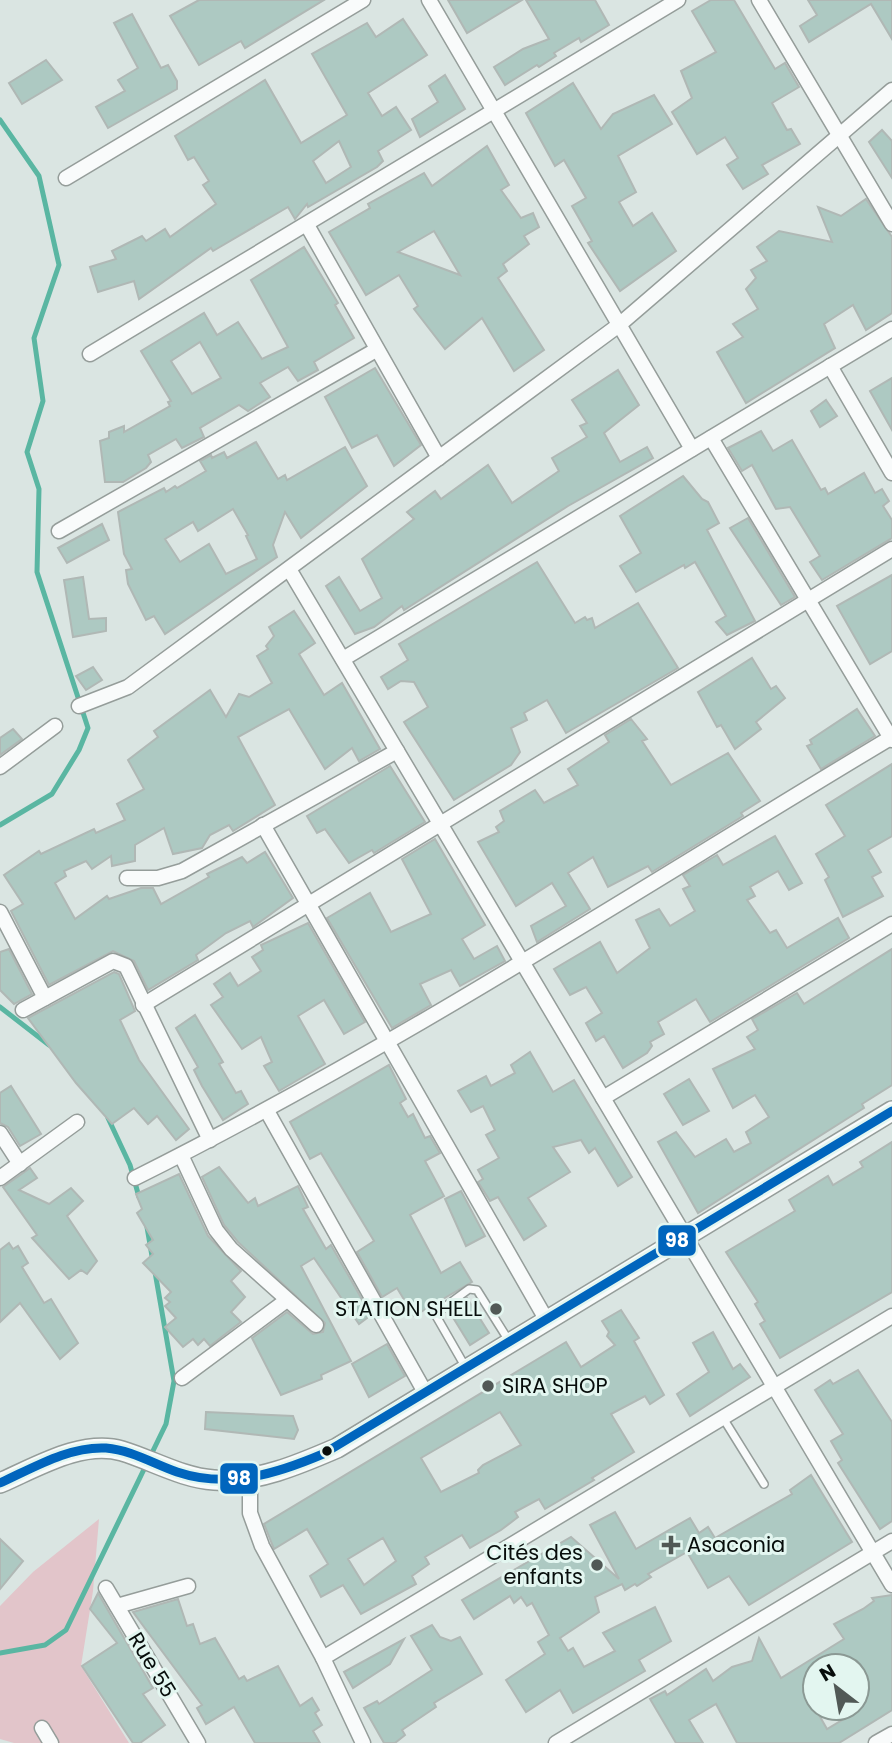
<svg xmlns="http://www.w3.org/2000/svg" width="892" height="1743" viewBox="0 0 892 1743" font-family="Poppins,sans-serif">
<rect width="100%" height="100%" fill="#dae5e2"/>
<!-- green -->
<path fill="#e2c5ca" d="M 99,1519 L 93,1591 L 81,1666 L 129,1743 L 14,1743 L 0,1739 L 0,1606 L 33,1572 Z"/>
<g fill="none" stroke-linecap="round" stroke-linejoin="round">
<!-- stream -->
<g stroke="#5ab6a2" stroke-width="5">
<path d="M 0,120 L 39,176 L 59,265 L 34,338 L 43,401 L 27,452 L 39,489 L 37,572 L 88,728 L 79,750 L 52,794 L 0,825"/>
<path d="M 0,1007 L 49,1045"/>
<path d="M 108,1118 L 130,1165 L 139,1197"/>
<path d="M 147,1227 L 153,1262"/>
<path d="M 0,1653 L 45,1645 L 66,1630 L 166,1424 L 174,1381 L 155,1272"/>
</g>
</g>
<!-- building -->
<g fill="#adc9c2" stroke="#b0b8b5" stroke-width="2" fill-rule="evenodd">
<path d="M 199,0 L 324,0 L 245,48 L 241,41 L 199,65 L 170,16 Z"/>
<path d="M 448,0 L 522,0 L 467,33 Z"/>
<path d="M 526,0 L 595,0 L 609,25 L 581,42 L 579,38 L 554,53 L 556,56 L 539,67 L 537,65 L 505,85 L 494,67 L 523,49 L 549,39 Z"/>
<path d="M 711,0 L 734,0 L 775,69 L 785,63 L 799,87 L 772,103 L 787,130 L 791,129 L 800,144 L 762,165 L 768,174 L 743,189 L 727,165 L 738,158 L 725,137 L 697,154 L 672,112 L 692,98 L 681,71 L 716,52 L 692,11 Z"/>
<path d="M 808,0 L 892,0 L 892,39 L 871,4 L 809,42 L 800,26 L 817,15 Z"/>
<path d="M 132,14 L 161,68 L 168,65 L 177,81 L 177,89 L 108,128 L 96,107 L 125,91 L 118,80 L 138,68 L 114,23 Z"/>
<path d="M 403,19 L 427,55 L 368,93 L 382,116 L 396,107 L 411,130 L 378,151 L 383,161 L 377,167 L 308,207 L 307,204 L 295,219 L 288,207 L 213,251 L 211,248 L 139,299 L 134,281 L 98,292 L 90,267 L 116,259 L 112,251 L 142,236 L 146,241 L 165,229 L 170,237 L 216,204 L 203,185 L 209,181 L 194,157 L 188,160 L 175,136 L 265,80 L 301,143 L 347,115 L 312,54 L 367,23 L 376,37 ZM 339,141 L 351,167 L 326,183 L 313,161 Z"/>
<path d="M 46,60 L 62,80 L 22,104 L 9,83 Z"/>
<path d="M 445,75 L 465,109 L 420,137 L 412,119 L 438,102 L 429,86 Z"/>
<path d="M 573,83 L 601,129 L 613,114 L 654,95 L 672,124 L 618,156 L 636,192 L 619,202 L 633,226 L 652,213 L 676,251 L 620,291 L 588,243 L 592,241 L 572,206 L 586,198 L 564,160 L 555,166 L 526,113 Z"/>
<path d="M 882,130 L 892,141 L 892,178 L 869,142 Z"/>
<path d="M 487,146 L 509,185 L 501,190 L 521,218 L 533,213 L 539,227 L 524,236 L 529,244 L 503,264 L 507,271 L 498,278 L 544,350 L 514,371 L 482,318 L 445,349 L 414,309 L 418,306 L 399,275 L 366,295 L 329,232 L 370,208 L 368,204 L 424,173 L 432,186 ZM 434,231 L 460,275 L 398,252 Z"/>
<path d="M 866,199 L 892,237 L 892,313 L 866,330 L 853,305 L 824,324 L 835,348 L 746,403 L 717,352 L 743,337 L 733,324 L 758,309 L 746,289 L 756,278 L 751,270 L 767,261 L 757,247 L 779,231 L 832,242 L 818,207 L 841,216 Z"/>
<path d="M 304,247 L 338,303 L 335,305 L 354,338 L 314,362 L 318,370 L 298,381 L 288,367 L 260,383 L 270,397 L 248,411 L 239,405 L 200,428 L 204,437 L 182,448 L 176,439 L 148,455 L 151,462 L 146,468 L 123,482 L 105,482 L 100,441 L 109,438 L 109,432 L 124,426 L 124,432 L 170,406 L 168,402 L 171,401 L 141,351 L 204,313 L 217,335 L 238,322 L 262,359 L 288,347 L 251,280 ZM 200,342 L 221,378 L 192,394 L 171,361 Z"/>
<path d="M 375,368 L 421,445 L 394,466 L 377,435 L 352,448 L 325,397 Z"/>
<path d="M 618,370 L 639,405 L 604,433 L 620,462 L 647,447 L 653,458 L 568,506 L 404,610 L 402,606 L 374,627 L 355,634 L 326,586 L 339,577 L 360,611 L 382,598 L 362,559 L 414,519 L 407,512 L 435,491 L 441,499 L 488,465 L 512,503 L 559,471 L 552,458 L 587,437 L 580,426 L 587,423 L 572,400 Z"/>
<path d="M 892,378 L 892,430 L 870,391 Z"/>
<path d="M 826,400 L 837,416 L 820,427 L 811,411 Z"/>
<path d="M 761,431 L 773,451 L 792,440 L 821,490 L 825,488 L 828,494 L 864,473 L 875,493 L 882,489 L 889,501 L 883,506 L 892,520 L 892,538 L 822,580 L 810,562 L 820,556 L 790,507 L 776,509 L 752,465 L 742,471 L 728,448 Z"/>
<path d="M 256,442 L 278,479 L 285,475 L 287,480 L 345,447 L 367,486 L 301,538 L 285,512 L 273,545 L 277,557 L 165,634 L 154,616 L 146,620 L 128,584 L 126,570 L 132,569 L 124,554 L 118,512 L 164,488 L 166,492 L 175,486 L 177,488 L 206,471 L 200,461 L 211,455 L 212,458 L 224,452 L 227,458 ZM 233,509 L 248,535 L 246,536 L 257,559 L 226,574 L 209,544 L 180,562 L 165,539 L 193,522 L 198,531 Z"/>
<path d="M 683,476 L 702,499 L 708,502 L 719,523 L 707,530 L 755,621 L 727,635 L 716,622 L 726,616 L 695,562 L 685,568 L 684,565 L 636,592 L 620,566 L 641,553 L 620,516 Z"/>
<path d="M 748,518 L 795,597 L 781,605 L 730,528 Z"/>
<path d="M 102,524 L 109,540 L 67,563 L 58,548 Z"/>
<path d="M 537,562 L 575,623 L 585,617 L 587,620 L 592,618 L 595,628 L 638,603 L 678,668 L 566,733 L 547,700 L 524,713 L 527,720 L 511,728 L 520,752 L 511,765 L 454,800 L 404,722 L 428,707 L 414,682 L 401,681 L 388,689 L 381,677 L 408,660 L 399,644 Z"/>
<path d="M 892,575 L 892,651 L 870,664 L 837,606 Z"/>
<path d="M 83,577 L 89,619 L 106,618 L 106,631 L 73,637 L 64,580 Z"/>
<path d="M 294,611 L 315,643 L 299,654 L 324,695 L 342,683 L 380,749 L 359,761 L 352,748 L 325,769 L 289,709 L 238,737 L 275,805 L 233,831 L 229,825 L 210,835 L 202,848 L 173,854 L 164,828 L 135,845 L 135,861 L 112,866 L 111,856 L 92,869 L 86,861 L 64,871 L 66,876 L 55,883 L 75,919 L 107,896 L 109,899 L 141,888 L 153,888 L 161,904 L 209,877 L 207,874 L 242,857 L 247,863 L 265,852 L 293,898 L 253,927 L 250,921 L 226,933 L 196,955 L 198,960 L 148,990 L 134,961 L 113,951 L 49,985 L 11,911 L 23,904 L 4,875 L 39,851 L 41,854 L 94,829 L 96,833 L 125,820 L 117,804 L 144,789 L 128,760 L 158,737 L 154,731 L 210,690 L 226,717 L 239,694 L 249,697 L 272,683 L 257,656 L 268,649 L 266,646 L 274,636 L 269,627 Z"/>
<path d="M 752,658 L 771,689 L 776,686 L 785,698 L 756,722 L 761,729 L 735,749 L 721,725 L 717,727 L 698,692 Z"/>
<path d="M 93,667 L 102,680 L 86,690 L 76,676 Z"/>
<path d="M 857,709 L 875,736 L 821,769 L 807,746 L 812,744 L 810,740 Z"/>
<path d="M 631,719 L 647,739 L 642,741 L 671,785 L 728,753 L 760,801 L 741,813 L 743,816 L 652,872 L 648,866 L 608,887 L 593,857 L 568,873 L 590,909 L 537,942 L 531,926 L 566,906 L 552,883 L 516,906 L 478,842 L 499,832 L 496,827 L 504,821 L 500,811 L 535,790 L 544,803 L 578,785 L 568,769 L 609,742 L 605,735 Z"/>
<path d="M 13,729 L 22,739 L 0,755 L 0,738 Z"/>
<path d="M 892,764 L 892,836 L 868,850 L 881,872 L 872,877 L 883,896 L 843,917 L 825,880 L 829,877 L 816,854 L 845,836 L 826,805 Z"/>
<path d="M 390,766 L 425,822 L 374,853 L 372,850 L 349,863 L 325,829 L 317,833 L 307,816 Z"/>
<path d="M 775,836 L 802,883 L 789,890 L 778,871 L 750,887 L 755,896 L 747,900 L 770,933 L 776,930 L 787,948 L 838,918 L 849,938 L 710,1022 L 696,999 L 658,1022 L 664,1034 L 650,1042 L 652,1046 L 647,1053 L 623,1068 L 604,1036 L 596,1041 L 586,1023 L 602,1013 L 586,987 L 570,995 L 554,969 L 600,942 L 617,973 L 650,948 L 636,920 L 659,909 L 670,926 L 695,911 L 683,889 L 690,886 L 683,875 L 717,855 L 723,865 Z"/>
<path d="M 435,839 L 485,925 L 462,939 L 474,959 L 497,946 L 505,961 L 460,986 L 451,970 L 420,984 L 431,1005 L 392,1028 L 327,918 L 370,893 L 391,932 L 431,914 L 402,859 Z"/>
<path d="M 308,923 L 365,1022 L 344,1034 L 324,1000 L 298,1016 L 325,1064 L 279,1091 L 264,1066 L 272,1062 L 261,1037 L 242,1049 L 211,1005 L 223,997 L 214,984 L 230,973 L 238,986 L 261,971 L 252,957 L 263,950 L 261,945 Z"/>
<path d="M 9,949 L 32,994 L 14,1004 L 0,990 L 0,952 Z"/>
<path d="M 892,949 L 892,1085 L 862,1104 L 864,1108 L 698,1213 L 658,1142 L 676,1132 L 695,1157 L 726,1139 L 734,1152 L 751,1143 L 746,1132 L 769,1117 L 755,1095 L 733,1108 L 713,1069 L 755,1049 L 747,1037 L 758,1030 L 752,1019 L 797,993 L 804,1004 Z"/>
<path d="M 114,972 L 119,974 L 135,1011 L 120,1020 L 139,1060 L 189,1129 L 176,1140 L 157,1116 L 148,1124 L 134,1108 L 112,1124 L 76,1083 L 28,1018 Z"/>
<path d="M 195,1015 L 223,1062 L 219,1064 L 236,1093 L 241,1091 L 248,1104 L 223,1120 L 202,1086 L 194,1070 L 198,1067 L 176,1028 Z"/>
<path d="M 530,1052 L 553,1092 L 574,1080 L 632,1177 L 618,1186 L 595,1148 L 589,1153 L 581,1140 L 553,1147 L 570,1172 L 528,1198 L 546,1226 L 524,1240 L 498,1197 L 490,1201 L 478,1182 L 483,1179 L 478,1170 L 499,1158 L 486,1135 L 495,1130 L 483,1106 L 471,1112 L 458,1091 L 486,1076 L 491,1086 L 515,1073 L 511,1065 Z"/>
<path d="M 389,1065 L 406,1099 L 400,1103 L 408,1117 L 413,1114 L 425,1138 L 430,1136 L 440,1153 L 425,1161 L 444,1196 L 410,1215 L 441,1273 L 460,1262 L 472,1282 L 414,1316 L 397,1288 L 382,1297 L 357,1252 L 374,1241 L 321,1153 L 310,1159 L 290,1122 Z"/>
<path d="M 689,1079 L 709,1111 L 683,1125 L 664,1094 Z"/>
<path d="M 11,1086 L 41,1134 L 20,1146 L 8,1127 L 0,1123 L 0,1093 Z"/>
<path d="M 892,1142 L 892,1292 L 780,1358 L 760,1324 L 765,1321 L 755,1304 L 758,1302 L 726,1252 L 795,1211 L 789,1200 L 828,1176 L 833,1185 L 863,1167 L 860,1162 Z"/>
<path d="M 219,1167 L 248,1203 L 255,1198 L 258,1206 L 298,1186 L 308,1207 L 303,1209 L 326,1249 L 331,1245 L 371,1315 L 359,1324 L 314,1258 L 301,1266 L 351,1361 L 321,1375 L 322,1379 L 281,1395 L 252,1338 L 287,1312 L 313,1334 L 323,1332 L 325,1323 L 238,1242 L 224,1225 L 202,1177 Z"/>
<path d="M 30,1168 L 37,1178 L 19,1190 L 49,1204 L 71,1188 L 83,1201 L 67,1216 L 97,1261 L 87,1274 L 81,1270 L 69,1279 L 32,1238 L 37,1235 L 3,1187 Z"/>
<path d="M 179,1174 L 208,1236 L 241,1271 L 231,1281 L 245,1297 L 231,1312 L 241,1322 L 210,1346 L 204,1339 L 198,1345 L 193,1339 L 183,1347 L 165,1327 L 176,1318 L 165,1306 L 170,1302 L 165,1298 L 171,1292 L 143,1263 L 153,1254 L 146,1245 L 153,1240 L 137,1213 L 142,1209 L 136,1194 Z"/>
<path d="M 461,1191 L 485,1236 L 466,1246 L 445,1199 Z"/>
<path d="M 9,1243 L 13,1249 L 18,1246 L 28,1263 L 22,1267 L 44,1303 L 51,1299 L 78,1343 L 60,1359 L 20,1303 L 0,1322 L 0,1250 Z"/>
<path d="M 467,1298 L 489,1333 L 470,1345 L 449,1311 Z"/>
<path d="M 621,1310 L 639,1338 L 634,1341 L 664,1395 L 650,1404 L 645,1396 L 611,1414 L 634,1452 L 592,1478 L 594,1480 L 545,1509 L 539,1499 L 515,1512 L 518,1517 L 501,1530 L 470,1548 L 462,1535 L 425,1557 L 429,1564 L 412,1576 L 416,1584 L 361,1614 L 343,1585 L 321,1597 L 310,1576 L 328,1564 L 307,1529 L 274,1549 L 264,1524 L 566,1342 L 581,1367 L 615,1345 L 607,1336 L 609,1332 L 602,1321 ZM 500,1412 L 521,1445 L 483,1465 L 478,1470 L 479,1473 L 441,1492 L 421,1458 ZM 383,1538 L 396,1561 L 364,1585 L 348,1559 Z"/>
<path d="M 713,1332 L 733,1369 L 740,1364 L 750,1377 L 690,1416 L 677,1394 L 709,1372 L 693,1343 Z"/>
<path d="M 387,1344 L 405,1376 L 369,1397 L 352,1364 Z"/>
<path d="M 858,1370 L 892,1422 L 892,1521 L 880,1529 L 838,1463 L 842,1460 L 831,1441 L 843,1434 L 815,1390 L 830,1380 L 833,1384 Z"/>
<path d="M 206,1412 L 293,1416 L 298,1430 L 294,1439 L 205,1429 Z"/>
<path d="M 811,1475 L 852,1542 L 749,1605 L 729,1576 L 708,1588 L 687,1552 L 648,1574 L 651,1577 L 637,1586 L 635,1584 L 625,1590 L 622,1584 L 595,1597 L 599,1612 L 560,1638 L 568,1651 L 573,1648 L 584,1667 L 615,1651 L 603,1633 L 655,1607 L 671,1641 L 639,1660 L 645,1671 L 573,1713 L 560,1690 L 526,1712 L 506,1680 L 545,1654 L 538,1642 L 549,1635 L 532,1603 L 527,1606 L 521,1597 L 514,1603 L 510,1596 L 474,1619 L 462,1600 L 571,1537 L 619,1579 L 590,1525 L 615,1512 L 636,1549 L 690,1518 L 699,1533 L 708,1527 L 715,1538 L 792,1494 L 790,1490 Z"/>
<path d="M 0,1539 L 23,1561 L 0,1589 Z"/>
<path d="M 98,1593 L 153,1688 L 143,1694 L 165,1725 L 140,1743 L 133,1743 L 82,1666 L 117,1643 L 90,1609 Z"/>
<path d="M 892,1595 L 892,1710 L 839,1743 L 737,1743 L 716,1704 L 689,1720 L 703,1743 L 676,1743 L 650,1699 L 665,1691 L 667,1695 L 706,1669 L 713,1681 L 732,1667 L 752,1661 L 759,1638 L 781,1678 L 844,1639 L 834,1624 L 863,1609 L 874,1601 L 872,1598 ZM 815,1666 L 857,1666 L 857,1711 L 827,1729 L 815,1708 Z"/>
<path d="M 178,1599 L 187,1626 L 193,1624 L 200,1644 L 215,1638 L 239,1679 L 244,1676 L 247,1681 L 278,1666 L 300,1706 L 312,1698 L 319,1710 L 315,1713 L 322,1725 L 313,1731 L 320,1743 L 255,1743 L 234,1707 L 206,1724 L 197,1708 L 202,1705 L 133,1612 Z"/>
<path d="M 432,1625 L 440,1637 L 451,1641 L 460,1637 L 482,1674 L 434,1703 L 436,1707 L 402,1730 L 405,1735 L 395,1743 L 384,1743 L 364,1708 L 377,1701 L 379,1704 L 432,1670 L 411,1636 Z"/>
<path d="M 404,1639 L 390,1664 L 353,1688 L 344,1672 Z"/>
</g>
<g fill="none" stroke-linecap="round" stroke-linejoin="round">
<defs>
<g id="service">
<path d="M 466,1368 L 435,1314 L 469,1289 L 477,1290 L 509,1341"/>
<path d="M 723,1418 L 764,1484"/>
</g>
<g id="minor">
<path d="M 429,0 L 692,449"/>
<path d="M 759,0 L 892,224"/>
<path d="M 66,178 L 363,0"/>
<path d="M 307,225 L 439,458"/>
<path d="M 90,354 L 678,0"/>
<path d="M 830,366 L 892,473"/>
<path d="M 711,438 L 892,740"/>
<path d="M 59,531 L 376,350"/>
<path d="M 289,569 L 892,1585"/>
<path d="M 343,659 L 892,329"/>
<path d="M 79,706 L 128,687 L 619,325 L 892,90"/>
<path d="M 0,767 L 55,726"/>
<path d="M 263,825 L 546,1319"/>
<path d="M 127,878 L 158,878 L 182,871 L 397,751"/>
<path d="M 0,912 L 45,998"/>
<path d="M 143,1005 L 892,549"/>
<path d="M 23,1010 L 113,961 L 126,966 L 210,1140"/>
<path d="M 603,1098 L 892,924"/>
<path d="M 267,1111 L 426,1394"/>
<path d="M 0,1133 L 20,1164"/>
<path d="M 181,1155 L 216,1230 L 231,1249 L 316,1325"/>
<path d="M 0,1178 L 77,1122"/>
<path d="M 135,1178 C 399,1046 640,888 892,737"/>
<path d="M 182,1378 L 287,1300"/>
<path d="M 250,1477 L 250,1513 L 262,1546 L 323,1658 L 363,1743"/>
<path d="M 106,1588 L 198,1743"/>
<path d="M 117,1606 L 188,1586"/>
<path d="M 323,1658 L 892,1316"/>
<path d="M 42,1728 L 51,1743"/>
<path d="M 556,1743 L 892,1541"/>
<path d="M 876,1743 L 892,1734"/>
</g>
<path id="secondary" d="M 0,1483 C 35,1468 82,1439 122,1451 C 152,1460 182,1478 214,1480 C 256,1483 300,1464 337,1448 L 892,1111"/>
</defs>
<!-- service casing -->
<use href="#service" stroke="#959d9a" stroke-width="10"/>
<!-- minor casing -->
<use href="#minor" stroke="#959d9a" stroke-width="17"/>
<!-- secondary casing -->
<use href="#secondary" stroke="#959d9a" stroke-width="22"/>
<!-- service -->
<use href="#service" stroke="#f9fbfb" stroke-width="7"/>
<!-- minor -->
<use href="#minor" stroke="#f9fbfb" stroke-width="14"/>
<!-- secondary -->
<use href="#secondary" stroke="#f9fbfb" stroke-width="19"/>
<defs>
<path id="bus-1" d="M 0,1483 C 33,1468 69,1446 106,1448 C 131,1450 154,1464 177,1472 C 228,1489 276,1474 323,1454 L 892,1111"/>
</defs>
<!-- bus-1 casing -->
<use href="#bus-1" stroke="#e3f6f0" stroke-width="14"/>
<!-- bus-1 -->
<use href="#bus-1" stroke="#0065bd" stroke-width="9"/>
</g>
<!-- markers -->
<g fill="#515956" stroke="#e3f6f0" stroke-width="2.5">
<circle cx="496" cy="1309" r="7"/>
<circle cx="488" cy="1386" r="7"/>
<path d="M667.5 1534.5h7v7h7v7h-7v7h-7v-7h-7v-7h7z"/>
<circle cx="597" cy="1565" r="7"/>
</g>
<circle fill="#070d0b" stroke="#e3f6f0" stroke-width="2.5" cx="327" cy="1451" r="6"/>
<g text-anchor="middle" stroke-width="6" stroke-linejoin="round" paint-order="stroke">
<!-- poi labels -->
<g font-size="21" fill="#070d0b" stroke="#e3f6f0" text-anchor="end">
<text x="482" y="1316">STATION SHELL</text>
<text x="502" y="1393" text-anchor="start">SIRA SHOP</text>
<text x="687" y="1552" text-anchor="start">Asaconia</text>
<text x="583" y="1560">Cités des<tspan x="583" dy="24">enfants</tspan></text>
</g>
<!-- street labels -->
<g font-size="21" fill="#070d0b" stroke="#e3f6f0">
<text transform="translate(152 1665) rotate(59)" y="7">Rue 55</text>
</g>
</g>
<g stroke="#e3f6f0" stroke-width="2.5">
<rect x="657" y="1224" width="40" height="33" rx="7" fill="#0065bd"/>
<rect x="219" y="1462" width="40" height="33" rx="7" fill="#0065bd"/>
</g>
<g font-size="19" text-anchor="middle" font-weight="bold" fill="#fff">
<text x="677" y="1247">98</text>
<text x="239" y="1485">98</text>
</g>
<!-- north arrow -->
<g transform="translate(836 1687) rotate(329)"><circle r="33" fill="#e3f6f0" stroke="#8b9994" stroke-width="2"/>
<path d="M0-5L12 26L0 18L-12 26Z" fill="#515956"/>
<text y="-10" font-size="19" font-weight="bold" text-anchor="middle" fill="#070d0b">N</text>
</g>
</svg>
